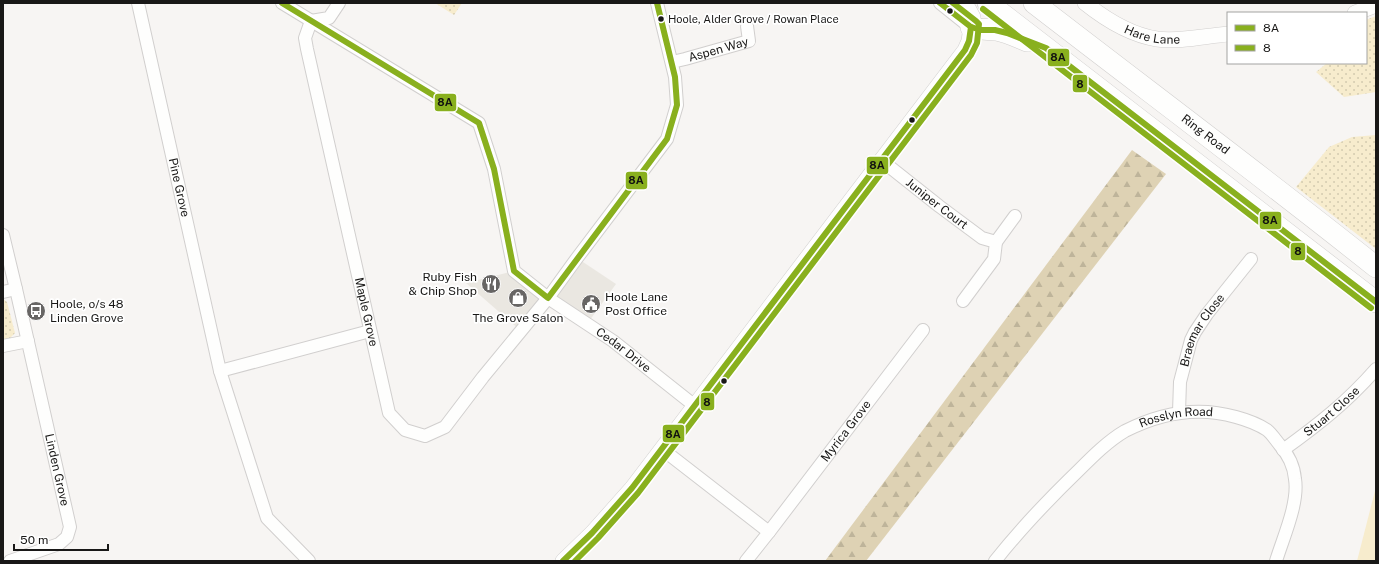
<svg xmlns="http://www.w3.org/2000/svg" width="1379" height="564" viewBox="0 0 1379 564" font-family="'Public Sans',sans-serif">
<defs>
<pattern id="grass-dots" width="8" height="8" patternUnits="userSpaceOnUse"><rect width="8" height="8" fill="#f7eccd"/><path d="M2 2h.1M6 6h.1" fill="none" stroke="#d3caaf" stroke-width="1.8" stroke-linecap="round"/></pattern>
<pattern id="forest-firs" width="22" height="20" patternUnits="userSpaceOnUse"><rect width="22" height="20" fill="#ded2b4"/><path d="M5 1l3.5 6h-7zM16 11l3.5 6h-7z" fill="#beb49a"/></pattern>
</defs>
<rect width="100%" height="100%" fill="#f7f5f3"/>
<!-- built -->
<path fill="#eae7e1" d="M 577,258 L 616,284 L 587,324 L 548,298 L 521,331 L 466,283 L 514,271 L 548,297 Z"/>
<!-- grass -->
<g fill="url(#grass-dots)">
<path d="M 435,3 L 462,3 L 454,15 Z"/>
<path d="M 1376,16 L 1376,92 L 1344,97 L 1316,72 L 1327,63 L 1366,63 L 1366,20 Z"/>
<path d="M 1376,135 L 1376,249 L 1296,187 L 1329,147 L 1352,137 Z"/>
<path d="M 3,299 L 7,302 L 15,333 L 9,339 L 3,340 Z"/>
</g>
<!-- forest -->
<path fill="url(#forest-firs)" d="M 1132,150 L 1166,174 L 866,561 L 825,561 Z"/>
<!-- garden -->
<path fill="#f7eccd" d="M 1376,487 L 1376,561 L 1357,561 Z"/>
<g fill="none" stroke-linecap="round" stroke-linejoin="round">
<defs>
<g id="minor">
<path id="s1" d="M 138,3 L 220,371 L 267,518 L 309,561"/>
<path id="s2" d="M 282,3 L 479,123 L 494,169 L 514,271 L 548,298 L 613,341 L 695,406"/>
<path id="s3" d="M 339,3 L 329,18 L 311,21 L 305,38 L 307,49 L 389,413 L 405,430 L 425,436 L 445,427 L 483,377 L 548,298 L 577,258 L 667,139 L 677,105 L 675,77 L 657,3"/>
<path d="M 940,3 L 970,27"/>
<path id="s4" d="M 672,62 L 685,59 L 749,41 L 747,26"/>
<path id="s5" d="M 881,160 L 939,206 L 982,238 L 996,242 L 994,259 L 963,301"/>
<path id="s6" d="M 3,235 L 16,289 L 70,527 L 67,537 L 59,544 L 10,561"/>
<path d="M 996,242 L 1015,216"/>
<path d="M 3,292 L 16,289"/>
<path d="M 3,346 L 28,341"/>
<path d="M 220,371 L 370,331"/>
<path id="s7" d="M 1179,412 L 1180,382 L 1191,340 L 1195,332 L 1207,314 L 1251,259"/>
<path d="M 662,449 L 769,532 L 746,561"/>
<path id="s8" d="M 1283,450 C 1319,424 1347,402 1376,369"/>
<path id="s9" d="M 769,532 L 923,330"/>
<path id="s10" d="M 995,561 C 1021,528 1049,499 1079,470 C 1093,456 1108,441 1125,431 C 1160,413 1198,406 1236,417 C 1247,420 1258,424 1267,430 C 1271,433 1275,439 1279,444 C 1287,453 1294,466 1295,479 C 1299,503 1283,538 1276,561"/>
</g>
<g id="tertiary">
<path id="s11" d="M 1085,3 C 1105,19 1131,35 1157,39 C 1180,42 1205,36 1228,34"/>
<path d="M 1355,13 L 1376,5"/>
<path d="M 563,561 L 592,533 L 632,488 L 965,50 L 969,41 L 971,27"/>
</g>
<g id="trunk">
<path d="M 962,3 L 970,18 L 971,27 C 979,30 988,29 996,30 C 1007,32 1017,37 1027,41"/>
<path d="M 988,3 L 1376,302"/>
<path id="s12" d="M 1034,3 C 1148,91 1263,177 1376,267"/>
</g>
</defs>
<!-- minor casing -->
<use href="#minor" stroke="#d1cfce" stroke-width="14"/>
<!-- tertiary casing -->
<use href="#tertiary" stroke="#d1cfce" stroke-width="16"/>
<!-- trunk casing -->
<use href="#trunk" stroke="#d1cfce" stroke-width="22"/>
<!-- minor -->
<use href="#minor" stroke="#fefefd" stroke-width="12"/>
<!-- tertiary -->
<use href="#tertiary" stroke="#fefefd" stroke-width="15"/>
<!-- trunk -->
<use href="#trunk" stroke="#fefefd" stroke-width="21"/>
<defs>
<g id="bus-1">
<path d="M 282,3 L 479,123 L 494,169 L 514,271 L 548,298 L 667,139 L 677,105 L 675,77 L 657,3"/>
<path d="M 940,3 L 971,27 L 981,30 L 995,30 L 1007,33 L 1046,48 L 1376,302"/>
<path d="M 563,561 L 592,533 L 632,488 L 965,50 L 969,41 L 971,27"/>
</g>
<g id="bus-2">
<path d="M 983,9 L 1371,308"/>
<path d="M 575,561 L 598,538 L 638,493 L 971,55 L 977,43 L 979,24 L 976,21 L 953,3"/>
</g>
</defs>
<!-- bus-1 casing -->
<use href="#bus-1" stroke="#fff" stroke-width="9"/>
<!-- bus-2 casing -->
<use href="#bus-2" stroke="#fff" stroke-width="9"/>
<!-- bus-1 -->
<use href="#bus-1" stroke="#89b01e" stroke-width="6"/>
<!-- bus-2 -->
<use href="#bus-2" stroke="#89b01e" stroke-width="6"/>
</g>
<!-- icons -->
<defs>
<symbol id="restaurant-disc" viewBox="-11 -11 22 22"><circle r="9.5" fill="#676564" stroke="#fff"/><path d="M-5-6h1v4h1v-4h1v4h1v-4h1v5L-1.5 .5V6h-2V.5L-5-1ZM5-6V6H3V1.5H1.5Q1.5-4 5-6Z" fill="#fff"/></symbol>
<symbol id="shop-disc" viewBox="-11 -11 22 22"><circle r="9.5" fill="#676564" stroke="#fff"/><path d="M-5-2.5h2.3a2.7 3.5 0 0 1 5.4 0H5L5.5 6h-11ZM-1.5-2.5h3a1.5 2.3 0 0 0-3 0Z" fill="#fff"/></symbol>
<symbol id="civic-disc" viewBox="-11 -11 22 22"><circle r="9.5" fill="#676564" stroke="#fff"/><path d="M-.6-6.5H3V-4.5H.6V-3L4-1V1h2V6H-6V1h2V-1L-.6-3ZM-1.2 2.5V6h2.4V2.5Z" fill="#fff"/></symbol>
<symbol id="bus-disc" viewBox="-11 -11 22 22"><circle r="9.5" fill="#676564" stroke="#fff"/><path d="M-5-6H5V4H4V6H2V4H-2V6H-4V4H-5ZM-3.5-4V0h7V-4ZM-3.5 1.2v1.5H-2V1.2ZM2 1.2v1.5H3.5V1.2Z" fill="#fff"/></symbol>
</defs>
<g fill-rule="evenodd">
<use href="#restaurant-disc" x="480" y="273" width="22" height="22"/>
<use href="#shop-disc" x="507" y="287" width="22" height="22"/>
<use href="#civic-disc" x="580" y="293" width="22" height="22"/>
<use href="#bus-disc" x="25" y="300" width="22" height="22"/>
</g>
<!-- markers -->
<g fill="#191817" stroke="#fff" stroke-width="1.5">
<circle cx="950" cy="11" r="3.5"/>
<circle cx="661" cy="19" r="3.5"/>
<circle cx="912" cy="120" r="3.5"/>
<circle cx="724" cy="381" r="3.5"/>
</g>
<g text-anchor="middle" stroke-width="3.5" stroke-linejoin="round" paint-order="stroke">
<!-- bus labels -->
<g font-size="11" fill="#191817" stroke="#fff" text-anchor="start">
<text x="668" y="23">Hoole, Alder Grove / Rowan Place</text>
</g>
<!-- street labels -->
<g font-size="12" fill="#191817" stroke="#fff">
<text dy="4" stroke="none"><textPath href="#s11" startOffset="76">Hare Lane</textPath></text>
<text dy="4" stroke="none"><textPath href="#s4" startOffset="48">Aspen Way</textPath></text>
<text dy="4" stroke="none"><textPath href="#s12" startOffset="216">Ring Road</textPath></text>
<text dy="4" stroke="none"><textPath href="#s1" startOffset="189">Pine Grove</textPath></text>
<text dy="4" stroke="none"><textPath href="#s5" startOffset="71">Juniper Court</textPath></text>
<text dy="4" stroke="none"><textPath href="#s3" startOffset="335">Maple Grove</textPath></text>
<text dy="4" stroke="none"><textPath href="#s7" startOffset="87">Braemar Close</textPath></text>
<text dy="4" stroke="none"><textPath href="#s2" startOffset="518">Cedar Drive</textPath></text>
<text dy="4" stroke="none"><textPath href="#s8" startOffset="62">Stuart Close</textPath></text>
<text dy="4" stroke="none"><textPath href="#s10" startOffset="238">Rosslyn Road</textPath></text>
<text dy="4" stroke="none"><textPath href="#s9" startOffset="127">Myrica Grove</textPath></text>
<text dy="4" stroke="none"><textPath href="#s6" startOffset="241">Linden Grove</textPath></text>
</g>
<!-- poi labels -->
<g font-size="12" fill="#191817" stroke="#fff" text-anchor="start">
<text x="477" y="281" text-anchor="end">Ruby Fish<tspan x="477" dy="14">&amp; Chip Shop</tspan></text>
<text x="605" y="301">Hoole Lane<tspan x="605" dy="14">Post Office</tspan></text>
<text x="50" y="308">Hoole, o/s 48<tspan x="50" dy="14">Linden Grove</tspan></text>
<text x="518" y="322" text-anchor="middle">The Grove Salon</text>
</g>
</g>
<g stroke="#fff" stroke-width="1.5">
<rect x="1047" y="48" width="23" height="19" rx="4" fill="#89b01e"/>
<rect x="1072" y="74" width="16" height="19" rx="4" fill="#89b01e"/>
<rect x="434" y="93" width="23" height="19" rx="4" fill="#89b01e"/>
<rect x="866" y="156" width="23" height="19" rx="4" fill="#89b01e"/>
<rect x="625" y="171" width="23" height="19" rx="4" fill="#89b01e"/>
<rect x="1259" y="211" width="23" height="19" rx="4" fill="#89b01e"/>
<rect x="1290" y="242" width="16" height="19" rx="4" fill="#89b01e"/>
<rect x="700" y="392" width="15" height="19" rx="4" fill="#89b01e"/>
<rect x="662" y="424" width="23" height="19" rx="4" fill="#89b01e"/>
</g>
<g font-size="11" text-anchor="middle" font-weight="bold" fill="#111">
<text x="1058" y="61">8A</text>
<text x="1080" y="88">8</text>
<text x="445" y="106">8A</text>
<text x="877" y="169">8A</text>
<text x="636" y="184">8A</text>
<text x="1270" y="224">8A</text>
<text x="1298" y="255">8</text>
<text x="707" y="406">8</text>
<text x="673" y="438">8A</text>
</g>
<!-- border -->
<rect width="1379" height="564" fill="none" stroke="#191817" stroke-width="8"/>
<!-- legend -->
<rect x="1227" y="12" width="140" height="52" fill="#ffffff" stroke="#a3a3a2"/>
<rect x="1235" y="25" width="20" height="6" fill="#89b01e" stroke="#a3a3a2"/>
<text x="1263" y="32" font-size="12" fill="#191817">8A</text>
<rect x="1235" y="45" width="20" height="6" fill="#89b01e" stroke="#a3a3a2"/>
<text x="1263" y="52" font-size="12" fill="#191817">8</text>
<!-- scale -->
<path d="M14 544v6h94v-6" fill="none" stroke="#191817" stroke-width="2"/>
<text x="20" y="544" font-size="12" fill="#191817" stroke="#ffffff" stroke-width="3" paint-order="stroke">50 m</text>
</svg>
